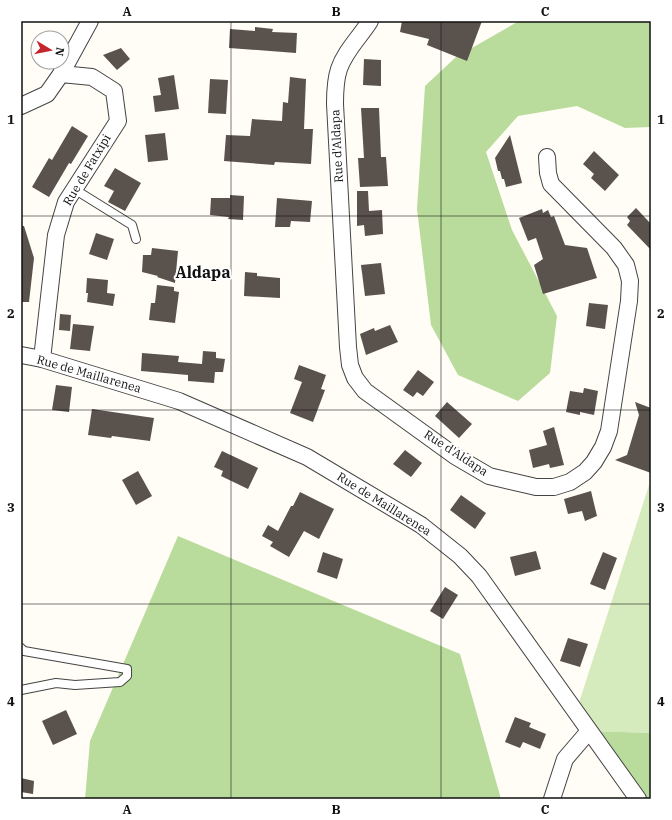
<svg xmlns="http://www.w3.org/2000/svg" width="672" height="820" viewBox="0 0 672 820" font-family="'IBM Plex Serif',serif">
<rect width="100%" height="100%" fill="#fffdf5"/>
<!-- green -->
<path fill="#d5ebbd" d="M 651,479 L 651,733 L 589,731 L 576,712 Z"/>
<!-- forest -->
<g fill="#b9dc9c">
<path d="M 519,21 L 651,21 L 651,127 L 625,128 L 577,106 L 518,116 L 486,152 L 512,230 L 557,316 L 550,373 L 518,401 L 458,375 L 431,325 L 417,209 L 425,86 L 456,57 Z"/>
<path d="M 178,536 L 460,654 L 501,799 L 85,799 L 90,741 Z"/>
<path d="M 589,731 L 651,733 L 651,799 L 638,799 Z"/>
</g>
<!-- building -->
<g fill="#5a524d">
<path d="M 402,21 L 482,21 L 467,61 L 427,45 L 429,39 L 400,32 Z"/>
<path d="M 255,27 L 273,29 L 272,32 L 297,33 L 296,53 L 229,48 L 230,29 L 255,31 Z"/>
<path d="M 121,48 L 130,59 L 117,70 L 103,55 Z"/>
<path d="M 364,59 L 381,60 L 381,86 L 363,85 Z"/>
<path d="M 174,75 L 179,109 L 155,112 L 153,96 L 161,95 L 158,78 Z"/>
<path d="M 290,77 L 306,79 L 304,129 L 313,129 L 311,164 L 275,162 L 274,165 L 224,161 L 226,135 L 250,136 L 252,119 L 282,121 L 283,102 L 288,103 Z"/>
<path d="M 210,79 L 228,80 L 226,114 L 208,113 Z"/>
<path d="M 361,108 L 379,108 L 381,157 L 386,157 L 388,186 L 360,187 L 358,158 L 364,158 Z"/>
<path d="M 72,126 L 88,136 L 71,164 L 69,163 L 49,197 L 32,187 L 49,158 L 52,160 Z"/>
<path d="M 165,133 L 168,160 L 148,162 L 145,135 Z"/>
<path d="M 510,135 L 522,183 L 506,187 L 504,179 L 502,179 L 500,171 L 498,171 L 495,158 Z"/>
<path d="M 594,151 L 619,175 L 605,191 L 591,178 L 594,174 L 583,164 Z"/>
<path d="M 115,168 L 141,183 L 125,211 L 108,202 L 114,191 L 104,186 Z"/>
<path d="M 357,191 L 368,191 L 369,211 L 382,210 L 383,234 L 365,236 L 364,225 L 357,226 Z"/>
<path d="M 230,195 L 244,196 L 243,220 L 228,219 L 229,217 L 210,215 L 211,198 L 230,198 Z"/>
<path d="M 277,198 L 312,201 L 310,222 L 291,221 L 290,227 L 275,227 Z"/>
<path d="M 636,208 L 651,224 L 651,250 L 627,225 L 630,221 L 627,217 Z"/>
<path d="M 542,209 L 543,213 L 548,210 L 551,217 L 554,216 L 565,245 L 587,248 L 597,278 L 543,294 L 534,265 L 543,259 L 536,238 L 528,241 L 519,218 Z"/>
<path d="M 21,226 L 24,226 L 34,258 L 29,302 L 21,302 Z"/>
<path d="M 96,233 L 114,239 L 107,260 L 89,254 Z"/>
<path d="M 152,248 L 178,251 L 175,283 L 157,277 L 158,276 L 142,272 L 143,255 L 151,255 Z"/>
<path d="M 381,263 L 385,294 L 365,296 L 361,265 Z"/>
<path d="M 245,272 L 257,273 L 257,276 L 280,278 L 280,298 L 244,296 Z"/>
<path d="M 87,278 L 108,280 L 107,293 L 115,294 L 113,306 L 87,302 L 88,293 L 86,293 Z"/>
<path d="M 157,285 L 174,287 L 174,291 L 179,292 L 175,323 L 149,320 L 151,303 L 155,303 Z"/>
<path d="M 589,303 L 608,305 L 605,329 L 586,326 Z"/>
<path d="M 60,314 L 71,315 L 70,331 L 59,330 Z"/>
<path d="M 73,324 L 94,326 L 90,351 L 70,349 Z"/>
<path d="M 390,325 L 398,342 L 366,355 L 360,334 L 374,328 L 375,331 Z"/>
<path d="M 203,351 L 216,352 L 216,358 L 225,359 L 223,372 L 215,372 L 214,383 L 188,381 L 188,375 L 141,371 L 142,353 L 179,356 L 178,362 L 202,364 Z"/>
<path d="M 299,365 L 326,375 L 321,389 L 325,390 L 313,422 L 290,413 L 302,382 L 294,379 Z"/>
<path d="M 418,370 L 434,382 L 423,396 L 417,392 L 413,397 L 403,390 Z"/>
<path d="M 56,385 L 72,387 L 69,412 L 52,410 Z"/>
<path d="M 584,388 L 598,391 L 594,415 L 580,412 L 580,415 L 566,412 L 570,391 L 583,393 Z"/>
<path d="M 447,402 L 472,424 L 459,438 L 435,416 Z"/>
<path d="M 635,402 L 651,408 L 651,473 L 615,460 L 627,455 L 639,415 Z"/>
<path d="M 92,409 L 154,418 L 150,441 L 112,436 L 111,438 L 88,435 Z"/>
<path d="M 554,427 L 564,465 L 550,468 L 549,464 L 533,468 L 529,450 L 547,445 L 543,431 Z"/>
<path d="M 405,450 L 422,463 L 411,477 L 393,464 Z"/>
<path d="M 222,451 L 258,468 L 248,489 L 221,476 L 223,471 L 214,467 Z"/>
<path d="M 138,471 L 152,496 L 136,505 L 122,480 Z"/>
<path d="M 591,491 L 597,516 L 585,521 L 582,511 L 568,514 L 564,499 Z"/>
<path d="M 300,492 L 334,509 L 319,539 L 304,531 L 289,557 L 270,546 L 273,542 L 262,536 L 268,525 L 278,531 L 291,506 L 293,506 Z"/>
<path d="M 461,495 L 486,513 L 475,529 L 450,510 Z"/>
<path d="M 536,551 L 541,569 L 515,576 L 510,557 Z"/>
<path d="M 323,552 L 343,559 L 337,579 L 317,572 Z"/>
<path d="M 603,552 L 617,558 L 605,590 L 590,584 Z"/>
<path d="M 445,587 L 458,595 L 443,619 L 430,611 Z"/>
<path d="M 568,638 L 588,644 L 580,667 L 560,661 Z"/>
<path d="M 66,710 L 77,734 L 53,745 L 42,721 Z"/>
<path d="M 515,717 L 531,723 L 529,727 L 546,734 L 540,749 L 523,742 L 520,748 L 505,742 Z"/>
<path d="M 21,778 L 34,781 L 33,794 L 21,792 Z"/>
</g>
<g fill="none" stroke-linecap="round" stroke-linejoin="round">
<defs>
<g id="service">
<path d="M 74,189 L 132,225 L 136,239"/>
<path d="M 21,648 L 24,651 L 127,669 L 127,676 L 120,682 L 75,685 L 56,683 L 21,690"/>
</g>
<g id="minor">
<path d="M 370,21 C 360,37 345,51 339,69 C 335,81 335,93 335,104 L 348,347 L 350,365 L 355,378 L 365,391 L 455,456 L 489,476 L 536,487 L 554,487 L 570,482 L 585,472 L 594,462 L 603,447 L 609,431 L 629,301 L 630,281 L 626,265 L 614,248 L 551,184 L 548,173 L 547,157"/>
<path d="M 61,74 L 90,21"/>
<path d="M 21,106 L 47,94 L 61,74 L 92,77 L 114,91 L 118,121 L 66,202 L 56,235 L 42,359"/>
<path d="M 21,355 L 42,359 L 179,401 L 307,457 L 421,525 L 460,556 L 479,576 L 638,799"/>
<path d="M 552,799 L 565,759 L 589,731"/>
</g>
</defs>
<!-- service casing -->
<use href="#service" stroke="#444" stroke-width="10"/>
<!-- minor casing -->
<use href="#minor" stroke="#444" stroke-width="18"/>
<!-- service -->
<use href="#service" stroke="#fff" stroke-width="8"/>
<!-- minor -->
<use href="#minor" stroke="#fff" stroke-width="16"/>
</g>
<!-- grid -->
<path fill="none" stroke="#111" stroke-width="1" stroke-opacity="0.55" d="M 231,21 L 231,799M 441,21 L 441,799M 21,216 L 651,216M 21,410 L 651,410M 21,604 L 651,604"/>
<g text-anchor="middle" stroke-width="4" stroke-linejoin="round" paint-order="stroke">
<!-- street labels -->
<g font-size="12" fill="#111" stroke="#fff">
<text transform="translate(337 146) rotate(-93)" y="4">Rue d'Aldapa</text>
<text transform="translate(87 170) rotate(-59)" y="4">Rue de Fatxipi</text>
<text transform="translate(89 374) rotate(16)" y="4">Rue de Maillarenea</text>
<text transform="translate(456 453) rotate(33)" y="4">Rue d'Aldapa</text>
<text transform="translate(384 504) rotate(32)" y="4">Rue de Maillarenea</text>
</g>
<!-- district labels -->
<g font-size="16" font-weight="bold" fill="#111" stroke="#fff">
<text x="203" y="278">Aldapa</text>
</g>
</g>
<!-- border -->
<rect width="672" height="820" fill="none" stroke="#ffffff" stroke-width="44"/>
<!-- north arrow -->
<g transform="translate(50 50) rotate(100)"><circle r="19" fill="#ffffff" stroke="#a0a0a0"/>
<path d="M0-3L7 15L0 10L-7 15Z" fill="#c4262e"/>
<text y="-6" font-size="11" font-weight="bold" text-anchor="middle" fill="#111111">N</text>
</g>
<rect x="22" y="22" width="628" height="776" fill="none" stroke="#111" stroke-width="1.5"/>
<g font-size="13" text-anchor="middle" font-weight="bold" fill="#111">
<text x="127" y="16">A</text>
<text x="336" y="16">B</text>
<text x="545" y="16">C</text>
<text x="11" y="124">1</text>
<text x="661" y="124">1</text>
<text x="11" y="318">2</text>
<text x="661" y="318">2</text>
<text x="11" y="512">3</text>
<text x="661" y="512">3</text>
<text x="11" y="706">4</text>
<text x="661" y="706">4</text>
<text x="127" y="814">A</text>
<text x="336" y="814">B</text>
<text x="545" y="814">C</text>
</g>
</svg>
